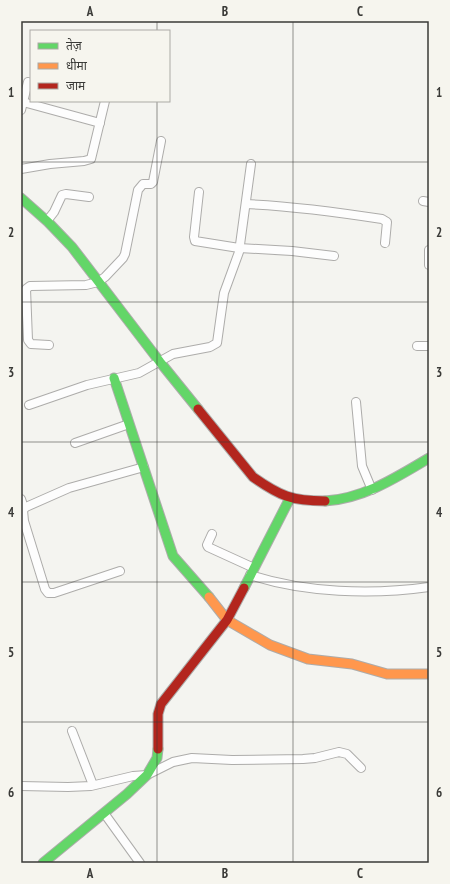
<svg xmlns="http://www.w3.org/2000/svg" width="450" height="884" viewBox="0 0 450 884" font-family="'PT Sans Narrow','Noto Sans Devanagari',sans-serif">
<rect width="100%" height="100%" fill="#f4f4f0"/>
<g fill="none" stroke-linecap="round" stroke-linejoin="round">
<defs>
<g id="street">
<path d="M 23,102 L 100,123"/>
<path d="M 21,110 L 28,82"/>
<path d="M 21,169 L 50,164 L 84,161 L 91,159 L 105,101"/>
<path d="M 199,192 L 194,237 L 195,241 L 239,248 L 292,251 L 334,256"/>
<path d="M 423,201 L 429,202"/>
<path d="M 246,204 C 292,206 337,212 382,219 L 387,222 L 385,243"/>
<path d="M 47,221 L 54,212 L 62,195 L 66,194 L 89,197"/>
<path d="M 429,250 L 429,265"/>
<path d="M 49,345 L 31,344 L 28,340 L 26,289 L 30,286 L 86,285 L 98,282 L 105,277 L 123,258 L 125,254 L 138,190 L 143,184 L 151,184 L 153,182 L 161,141"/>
<path d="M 417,346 L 429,346"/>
<path d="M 356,402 L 362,466 L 372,490"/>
<path d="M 29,405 L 87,385 L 139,373 L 173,354 L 210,347 L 217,343 L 224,293 L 239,252 L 251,164"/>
<path d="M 75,443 L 129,424"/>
<path d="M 21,499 L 24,508"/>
<path d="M 212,534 L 207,545 L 208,547 L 254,568"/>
<path d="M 120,571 L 54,593 L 48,593 L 45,589 L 24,521 L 23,510 L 26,507 L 69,488 L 144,467"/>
<path d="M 250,575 C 305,593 372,595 429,587"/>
<path d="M 72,731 L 93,785"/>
<path d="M 21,786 L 68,787 L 91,786 L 133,776 L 147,775 L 173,762 L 192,758 L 232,760 L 303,759 L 315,758 L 339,752 L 347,754 L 361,768"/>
<path d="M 104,813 L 140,863"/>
</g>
<g id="fast">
<path d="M 21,198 L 48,222 L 72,247 L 160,362 L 198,409"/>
<path d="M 114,378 L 173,556 L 209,597"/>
<path d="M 325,501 C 363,499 397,477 429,458"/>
<path d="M 244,588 L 290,498"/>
<path d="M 43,863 L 127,794 L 147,775 L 157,758 L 158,749"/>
</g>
<path id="slow" d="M 209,597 L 227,620 L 270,645 L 308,659 L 352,664 L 387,674 L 429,674"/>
<g id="jam">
<path d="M 198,409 L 253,477 C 280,496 292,501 325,501"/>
<path d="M 158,749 L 158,714 L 161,704 L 227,620 L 244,588"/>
</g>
</defs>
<!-- street casing -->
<use href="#street" stroke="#adacaa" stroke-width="10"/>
<!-- fast casing -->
<use href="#fast" stroke="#adacaa" stroke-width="11"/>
<!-- slow casing -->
<use href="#slow" stroke="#adacaa" stroke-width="11"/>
<!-- jam casing -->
<use href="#jam" stroke="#adacaa" stroke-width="11"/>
<!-- street -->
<use href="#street" stroke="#fdfdfd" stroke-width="8"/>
<!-- fast -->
<use href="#fast" stroke="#63d668" stroke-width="9"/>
<!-- slow -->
<use href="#slow" stroke="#ff974d" stroke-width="9"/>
<!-- jam -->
<use href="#jam" stroke="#b3261e" stroke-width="9"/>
</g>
<!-- grid -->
<path fill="none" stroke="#3a3a37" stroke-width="1" stroke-opacity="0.55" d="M 157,21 L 157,31M 293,21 L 293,863M 157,101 L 157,863M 21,162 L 429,162M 21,302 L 429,302M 21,442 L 429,442M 21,582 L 429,582M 21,722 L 429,722"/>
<!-- border -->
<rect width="450" height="884" fill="none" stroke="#f6f5ee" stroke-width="44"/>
<!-- legend -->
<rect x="30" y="30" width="140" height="72" fill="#f6f5ee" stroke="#abaaa5"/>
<rect x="38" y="43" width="20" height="6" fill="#63d668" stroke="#abaaa5"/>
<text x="66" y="50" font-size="12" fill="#3a3a37">तेज़</text>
<rect x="38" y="63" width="20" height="6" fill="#ff974d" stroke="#abaaa5"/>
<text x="66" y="70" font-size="12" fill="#3a3a37">धीमा</text>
<rect x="38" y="83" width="20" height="6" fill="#b3261e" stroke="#abaaa5"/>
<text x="66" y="90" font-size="12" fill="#3a3a37">जाम</text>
<rect x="22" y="22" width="406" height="840" fill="none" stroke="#3a3a37" stroke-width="1.5"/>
<g font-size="13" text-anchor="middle" font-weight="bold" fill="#3a3a37">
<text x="90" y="16">A</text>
<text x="225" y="16">B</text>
<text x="360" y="16">C</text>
<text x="11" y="97">1</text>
<text x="439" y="97">1</text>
<text x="11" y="237">2</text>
<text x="439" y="237">2</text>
<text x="11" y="377">3</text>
<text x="439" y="377">3</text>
<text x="11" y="517">4</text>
<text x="439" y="517">4</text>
<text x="11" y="657">5</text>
<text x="439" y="657">5</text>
<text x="11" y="797">6</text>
<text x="439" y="797">6</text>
<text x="90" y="878">A</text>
<text x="225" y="878">B</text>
<text x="360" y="878">C</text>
</g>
</svg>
